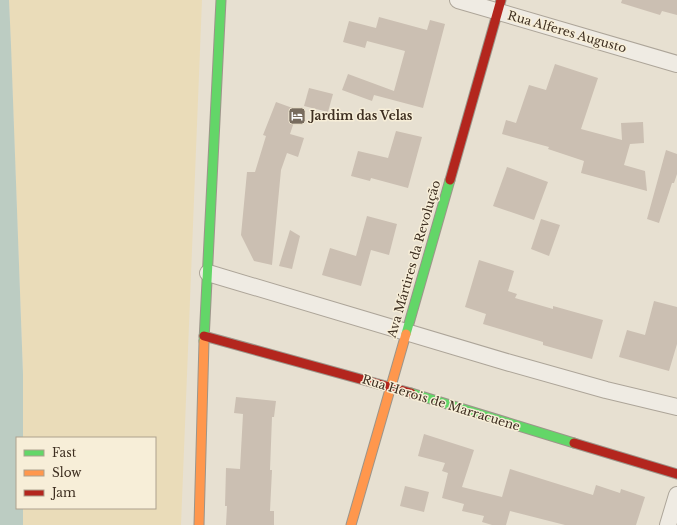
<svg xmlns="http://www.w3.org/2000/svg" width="677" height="525" viewBox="0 0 677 525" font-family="'Libre Baskerville',serif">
<rect width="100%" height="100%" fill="#e7e0d1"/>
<!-- sand -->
<path fill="#eadcb9" d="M 9,0 L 202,0 L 181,525 L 23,525 L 23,508 L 155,508 L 155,438 L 23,438 L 23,374 Z"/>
<!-- water -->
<path fill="#bcccc2" d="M 0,0 L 9,0 L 11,45 L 23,374 L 23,438 L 17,438 L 17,508 L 23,508 L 23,525 L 0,525 Z"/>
<!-- building -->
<g fill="#cbbfb2">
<path d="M 622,0 L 677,0 L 677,15 L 662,11 L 660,15 L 621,3 Z"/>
<path d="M 379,17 L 427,30 L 430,20 L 445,24 L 423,108 L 374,95 L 372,101 L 342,90 L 348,74 L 394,91 L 405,51 L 367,41 L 365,48 L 343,42 L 349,21 L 376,28 Z"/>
<path d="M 555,64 L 598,78 L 581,129 L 622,140 L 621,123 L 643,122 L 644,143 L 630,144 L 624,165 L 645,171 L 647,191 L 581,173 L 584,161 L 548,149 L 549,147 L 502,134 L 506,120 L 516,123 L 529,85 L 546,90 Z"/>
<path d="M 309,88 L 333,94 L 328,112 L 304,106 Z"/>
<path d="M 276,102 L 298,110 L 290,134 L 304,138 L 298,157 L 287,153 L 281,170 L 272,265 L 254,261 L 241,235 L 247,172 L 255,172 L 266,136 L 263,135 Z"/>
<path d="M 396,131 L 422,137 L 408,188 L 371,178 L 370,181 L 351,176 L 358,151 L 388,158 Z"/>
<path d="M 666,150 L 677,154 L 677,174 L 674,183 L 672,183 L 659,223 L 647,219 Z"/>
<path d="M 507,167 L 548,182 L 534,220 L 493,206 Z"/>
<path d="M 367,216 L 397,224 L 389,255 L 371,250 L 361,286 L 322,275 L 330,248 L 356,256 Z"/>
<path d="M 541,219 L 560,225 L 549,256 L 531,249 Z"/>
<path d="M 290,230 L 300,236 L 292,269 L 279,266 Z"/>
<path d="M 479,260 L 514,271 L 508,291 L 517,294 L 515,298 L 553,309 L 553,306 L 603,320 L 592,359 L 543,345 L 543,342 L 483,324 L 486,314 L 465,307 Z"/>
<path d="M 654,301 L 677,307 L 677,344 L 669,371 L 619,357 L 627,330 L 645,335 Z"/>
<path d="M 236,397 L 276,401 L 274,417 L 272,417 L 270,470 L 272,470 L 270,511 L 274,511 L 274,525 L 226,525 L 227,506 L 225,506 L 226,468 L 240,469 L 243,414 L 234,413 Z"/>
<path d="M 424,434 L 474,450 L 462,487 L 502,497 L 510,469 L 593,495 L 596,485 L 620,493 L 621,489 L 645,497 L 636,525 L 565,525 L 510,511 L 506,525 L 492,525 L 482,522 L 484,516 L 462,511 L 464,504 L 442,498 L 448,473 L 442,471 L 445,463 L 418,456 Z"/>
<path d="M 405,486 L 429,492 L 424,512 L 400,506 Z"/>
</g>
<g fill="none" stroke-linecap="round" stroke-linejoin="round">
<defs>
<g id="street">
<path d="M 458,0 L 677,64"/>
<path d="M 208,273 L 510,363 L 606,390 L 677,407"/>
<path d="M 668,525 L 677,495"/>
</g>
<g id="fast">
<path d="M 406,334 L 450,180"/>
<path d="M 204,341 L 221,0"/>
<path d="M 411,393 L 574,443"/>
</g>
<g id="slow">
<path d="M 199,525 L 204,341"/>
<path d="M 351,525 L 406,334"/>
</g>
<g id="jam">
<path d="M 450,180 L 501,0"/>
<path d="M 204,336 L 411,393"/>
<path d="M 574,443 L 677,474"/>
</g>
</defs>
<!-- street casing -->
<use href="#street" stroke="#ada599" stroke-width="18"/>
<!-- fast casing -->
<use href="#fast" stroke="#9c958a" stroke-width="11"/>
<!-- slow casing -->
<use href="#slow" stroke="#9c958a" stroke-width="11"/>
<!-- jam casing -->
<use href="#jam" stroke="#9c958a" stroke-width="11"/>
<!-- street -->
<use href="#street" stroke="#efebe3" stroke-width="16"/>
<!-- fast -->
<use href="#fast" stroke="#63d668" stroke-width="9"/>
<!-- slow -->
<use href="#slow" stroke="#ff974d" stroke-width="9"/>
<!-- jam -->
<use href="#jam" stroke="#b3261e" stroke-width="9"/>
</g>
<!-- icons -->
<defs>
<symbol id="hotel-square" viewBox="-11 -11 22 22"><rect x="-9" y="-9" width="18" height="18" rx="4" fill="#786c5e" stroke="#f7eed8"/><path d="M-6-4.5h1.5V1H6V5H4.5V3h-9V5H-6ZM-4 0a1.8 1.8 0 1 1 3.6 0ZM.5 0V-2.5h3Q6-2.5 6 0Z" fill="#fff"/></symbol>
</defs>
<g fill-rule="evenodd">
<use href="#hotel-square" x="287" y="106" width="20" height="20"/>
</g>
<g text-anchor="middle" stroke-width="3" stroke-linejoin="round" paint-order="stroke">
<!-- street labels -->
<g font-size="12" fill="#3d2e20" stroke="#f7eed8">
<text transform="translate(567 32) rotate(16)" y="4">Rua Alferes Augusto</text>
<text transform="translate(414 259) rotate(-74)" y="4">Ava Mártires da Revolução</text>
<text transform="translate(441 403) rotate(17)" y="4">Rua Herois de Marracuene</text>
</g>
<!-- poi labels -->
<g font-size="12" font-weight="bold" fill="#3d2e20" stroke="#f7eed8" text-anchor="start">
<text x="310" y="120">Jardim das Velas</text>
</g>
</g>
<!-- legend -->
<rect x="16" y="437" width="140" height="72" fill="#f7eed8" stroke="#ada18e"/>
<rect x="24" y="450" width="20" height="6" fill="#63d668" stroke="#ada18e"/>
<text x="52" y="457" font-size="12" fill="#3d2e20">Fast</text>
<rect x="24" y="470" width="20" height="6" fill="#ff974d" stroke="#ada18e"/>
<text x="52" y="477" font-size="12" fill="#3d2e20">Slow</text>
<rect x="24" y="490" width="20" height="6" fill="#b3261e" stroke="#ada18e"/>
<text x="52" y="497" font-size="12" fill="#3d2e20">Jam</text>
</svg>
